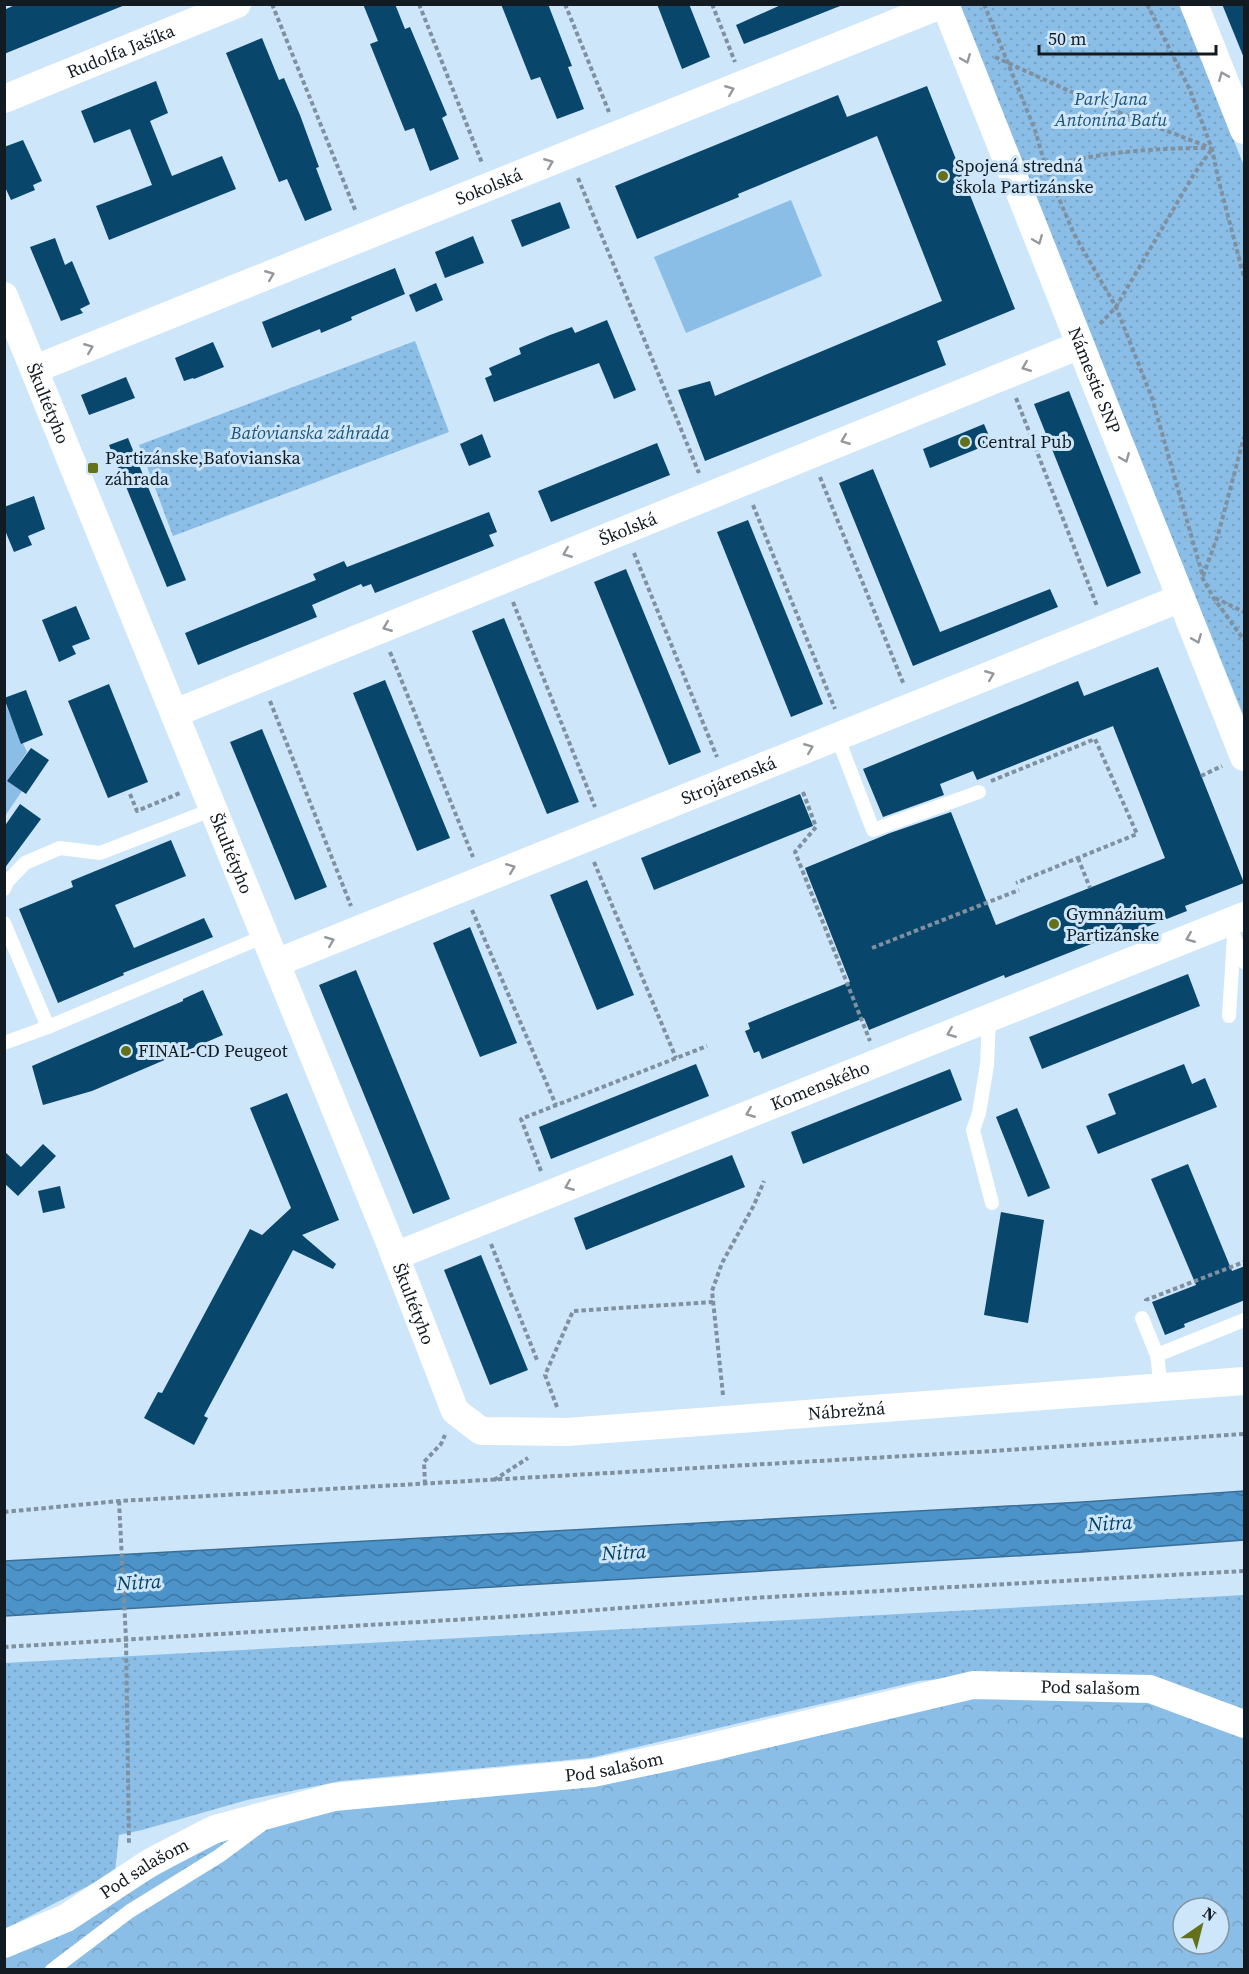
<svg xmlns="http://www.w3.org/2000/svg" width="1249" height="1974" viewBox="0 0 1249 1974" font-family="'Source Serif 4',serif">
<defs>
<pattern id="green-dots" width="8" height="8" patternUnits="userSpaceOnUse" patternTransform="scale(1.5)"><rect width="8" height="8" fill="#8bbee6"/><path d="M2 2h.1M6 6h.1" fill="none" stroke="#77a3c5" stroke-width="1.8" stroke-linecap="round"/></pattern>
<pattern id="forest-crowns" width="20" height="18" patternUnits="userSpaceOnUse" patternTransform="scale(1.5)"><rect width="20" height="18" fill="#8bbee6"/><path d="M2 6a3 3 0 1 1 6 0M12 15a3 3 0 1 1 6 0" fill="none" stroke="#77a3c5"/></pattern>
<pattern id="water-waves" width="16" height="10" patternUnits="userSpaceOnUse" patternTransform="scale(1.5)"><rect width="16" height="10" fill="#4c93c9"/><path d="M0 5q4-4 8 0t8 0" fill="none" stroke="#3e77a3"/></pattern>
</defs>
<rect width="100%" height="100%" fill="#cde6fa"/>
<!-- green -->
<g fill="url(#green-dots)">
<path d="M 957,5 L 1180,5 L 1244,166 L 1244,717 Z"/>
<path d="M 415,341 L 449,432 L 173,536 L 139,445 Z"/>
<path d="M 1244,1595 L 1244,1715 L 979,1675 L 919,1681 L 590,1758 L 341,1781 L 247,1800 L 142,1830 L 119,1835 L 115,1872 L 5,1929 L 5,1663 Z"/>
</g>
<!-- forest -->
<path fill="url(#forest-crowns)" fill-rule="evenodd" d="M 956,1695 L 1148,1696 L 1244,1732 L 1244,1969 L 5,1970 L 5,1958 L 36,1943 L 210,1846 L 327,1807 L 594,1779 L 715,1761 ZM 1183,1908 L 1219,1908 L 1219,1944 L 1183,1944 Z"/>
<!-- pitch -->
<g fill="#8bbee6">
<path d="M 791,200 L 822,276 L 686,333 L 654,257 Z"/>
<path d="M 4,701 L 27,752 L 7,781 L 22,791 L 5,816 Z"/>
</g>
<!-- water -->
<path fill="url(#water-waves)" stroke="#3b6f97" stroke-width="1.5" d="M 1244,1491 L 1244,1540 L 1082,1552 L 5,1616 L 5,1561 L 1083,1502 Z"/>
<!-- building -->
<g fill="#09466c">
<path d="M 17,4 L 124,4 L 125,5 L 4,54 L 4,10 Z"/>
<path d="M 363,4 L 395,4 L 405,29 L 410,27 L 447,115 L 442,118 L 459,159 L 430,171 L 414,128 L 405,131 L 370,44 L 378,41 Z"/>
<path d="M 501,4 L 548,4 L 572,66 L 568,67 L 584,109 L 557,119 L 540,77 L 531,80 Z"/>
<path d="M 657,4 L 689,4 L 710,57 L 682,69 Z"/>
<path d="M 783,4 L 840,4 L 840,6 L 744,44 L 736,25 Z"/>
<path d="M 1222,4 L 1245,4 L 1245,58 L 1244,58 Z"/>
<path d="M 262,38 L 279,80 L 284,78 L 300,115 L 319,167 L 316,168 L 332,210 L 305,221 L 287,179 L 279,182 L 226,53 Z"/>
<path d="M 156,81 L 168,113 L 150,121 L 172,176 L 222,156 L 236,189 L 109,240 L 96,206 L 152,185 L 130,129 L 94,143 L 81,111 Z"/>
<path d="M 927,86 L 1015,309 L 937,341 L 946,365 L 705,461 L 678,390 L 710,381 L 715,396 L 942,301 L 877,136 L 738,194 L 739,197 L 637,239 L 615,186 L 838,95 L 847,117 Z"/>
<path d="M 23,140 L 42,181 L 33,185 L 35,190 L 11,200 L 4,185 L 4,147 Z"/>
<path d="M 560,202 L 570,228 L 522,247 L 511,220 Z"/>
<path d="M 473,236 L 484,263 L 445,278 L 435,252 Z"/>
<path d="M 55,238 L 65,265 L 72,261 L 90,304 L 80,309 L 83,313 L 61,321 L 30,247 Z"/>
<path d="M 395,268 L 405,294 L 351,317 L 352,320 L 321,333 L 320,329 L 272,348 L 262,322 Z"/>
<path d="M 436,283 L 443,300 L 416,312 L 409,295 Z"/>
<path d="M 607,320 L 636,390 L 614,399 L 599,363 L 494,402 L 485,378 L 492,375 L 489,368 L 521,354 L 519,348 L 550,335 L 572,327 L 575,333 Z"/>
<path d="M 213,342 L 224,367 L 194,379 L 193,378 L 184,381 L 175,358 Z"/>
<path d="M 126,377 L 135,398 L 89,415 L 81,395 Z"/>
<path d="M 1069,391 L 1141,573 L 1107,587 L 1034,404 Z"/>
<path d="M 984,424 L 992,443 L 930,468 L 923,449 Z"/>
<path d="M 482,434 L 491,457 L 469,466 L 460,444 Z"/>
<path d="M 128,438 L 186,580 L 167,587 L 109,445 Z"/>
<path d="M 657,443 L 670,475 L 551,522 L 538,491 Z"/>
<path d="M 873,469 L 940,632 L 1050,589 L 1058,607 L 913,666 L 839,483 Z"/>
<path d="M 34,496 L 45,529 L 28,536 L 32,545 L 14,552 L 4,528 L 4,507 Z"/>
<path d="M 489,512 L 497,532 L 489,535 L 494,546 L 375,593 L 371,584 L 363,587 L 361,584 L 312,605 L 317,617 L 198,665 L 185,633 L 316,580 L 313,574 L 344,561 L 347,567 Z"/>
<path d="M 748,520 L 823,704 L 791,717 L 717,532 Z"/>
<path d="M 626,569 L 701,752 L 669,765 L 594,582 Z"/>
<path d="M 76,606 L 90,639 L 72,646 L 76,654 L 59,662 L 42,620 Z"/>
<path d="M 504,618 L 579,802 L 547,814 L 472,631 Z"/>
<path d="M 1158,667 L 1244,883 L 1185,906 L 1187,911 L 1121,937 L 1119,933 L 1005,978 L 1004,975 L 869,1030 L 864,1018 L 762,1059 L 759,1051 L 754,1053 L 745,1031 L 750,1029 L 748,1023 L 850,982 L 805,868 L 890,833 L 951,812 L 996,925 L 1165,858 L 1113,726 L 977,780 L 973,771 L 940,784 L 944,795 L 883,817 L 863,769 L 1078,681 L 1084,696 Z"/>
<path d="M 385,680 L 450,838 L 417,851 L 353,693 Z"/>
<path d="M 109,684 L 148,782 L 108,798 L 68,701 Z"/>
<path d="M 26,690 L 43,735 L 21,744 L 4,698 Z"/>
<path d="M 262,729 L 327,887 L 295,900 L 230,742 Z"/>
<path d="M 31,748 L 49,760 L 26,794 L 7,781 Z"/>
<path d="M 800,794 L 813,826 L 654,890 L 641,858 Z"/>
<path d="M 20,804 L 41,819 L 4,869 L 4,827 Z"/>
<path d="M 171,840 L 186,876 L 115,905 L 134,948 L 204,918 L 213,937 L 123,973 L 124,975 L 58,1003 L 19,909 L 73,887 L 71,881 Z"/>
<path d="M 587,880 L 634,995 L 597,1010 L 550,895 Z"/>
<path d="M 470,927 L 517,1043 L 480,1057 L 433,943 Z"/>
<path d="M 356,970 L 450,1199 L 413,1214 L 319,985 Z"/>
<path d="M 1188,974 L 1200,1006 L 1042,1069 L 1029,1037 Z"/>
<path d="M 203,990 L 223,1035 L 92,1091 L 43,1105 L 32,1066 L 183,1001 L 183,999 Z"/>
<path d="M 696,1064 L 709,1096 L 551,1159 L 539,1127 Z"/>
<path d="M 1184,1064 L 1192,1084 L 1205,1078 L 1217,1107 L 1098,1154 L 1086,1126 L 1116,1114 L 1108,1094 Z"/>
<path d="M 950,1069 L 962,1100 L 803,1164 L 791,1132 Z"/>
<path d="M 287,1093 L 339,1220 L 302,1235 L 336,1264 L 333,1269 L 293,1250 L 204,1416 L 208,1418 L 194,1445 L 144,1418 L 158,1392 L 162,1393 L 250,1229 L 262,1235 L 291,1208 L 250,1108 Z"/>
<path d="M 1017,1108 L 1050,1188 L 1028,1197 L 996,1117 Z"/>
<path d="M 43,1144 L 56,1156 L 18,1196 L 4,1183 L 4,1151 L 21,1167 Z"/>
<path d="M 732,1155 L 745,1187 L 586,1250 L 574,1218 Z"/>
<path d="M 1188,1164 L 1232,1271 L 1245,1266 L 1245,1300 L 1184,1324 L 1185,1327 L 1165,1335 L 1152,1302 L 1196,1285 L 1151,1179 Z"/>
<path d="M 60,1186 L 65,1208 L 43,1213 L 38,1191 Z"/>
<path d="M 1001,1212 L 1044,1220 L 1028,1323 L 984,1315 Z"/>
<path d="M 481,1255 L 528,1370 L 490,1385 L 444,1270 Z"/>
</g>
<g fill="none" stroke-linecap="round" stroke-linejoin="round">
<!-- path -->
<g stroke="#7f91a0" stroke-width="4" stroke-dasharray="4.5 3" stroke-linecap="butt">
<path d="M 272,4 L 356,212"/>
<path d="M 419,4 L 482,163"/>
<path d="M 565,4 L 609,112"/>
<path d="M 712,4 L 735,62"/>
<path d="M 984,4 L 1035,130 L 1046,168 L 1074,234 L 1116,307 L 1152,398 L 1203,577"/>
<path d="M 1147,4 L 1190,90 L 1212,149 L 1219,182 L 1244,277"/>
<path d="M 995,57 L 1100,105 L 1211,148"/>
<path d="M 1038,171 C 1085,152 1158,148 1208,148"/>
<path d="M 578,178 L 699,473"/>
<path d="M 1100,324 L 1116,307 L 1194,174 L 1212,149"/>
<path d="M 1016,398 L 1097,606"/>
<path d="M 820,477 L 904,685"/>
<path d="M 753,505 L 835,709"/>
<path d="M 634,553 L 717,757"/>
<path d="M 1203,576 L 1218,535 L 1244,437"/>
<path d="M 1202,577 L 1213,597 L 1244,640"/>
<path d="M 1215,598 L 1244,612"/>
<path d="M 513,602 L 595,807"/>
<path d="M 390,652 L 473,857"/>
<path d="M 270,701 L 351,906"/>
<path d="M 1201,776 L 1222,766"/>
<path d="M 991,781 L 1095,739 L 1137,834 L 1016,883"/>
<path d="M 803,792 L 816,827 L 795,852 L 870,1041"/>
<path d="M 130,794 L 137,811 L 180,793"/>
<path d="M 1078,858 L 1090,888"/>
<path d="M 594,862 L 676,1058"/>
<path d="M 472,910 L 556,1105"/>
<path d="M 872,948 L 1019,890"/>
<path d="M 541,1171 L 521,1119 L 707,1046"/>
<path d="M 491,1244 L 537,1360"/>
<path d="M 1146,1301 L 1146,1300 L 1244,1262"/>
<path d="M 723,1395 L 712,1291 L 722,1263 L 754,1205 L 764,1181"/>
<path d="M 557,1407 L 545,1375 L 573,1311 L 713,1302"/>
<path d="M 494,1480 L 528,1458"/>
<path d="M 425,1484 L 424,1462 L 441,1444 L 445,1435"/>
<path d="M 119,1501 L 126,1639 L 129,1845"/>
<path d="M 4,1512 L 119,1501 L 993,1451 L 1244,1434"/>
<path d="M 4,1647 L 518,1616 L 752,1598 L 1244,1571"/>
</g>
<!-- service -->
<g stroke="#fff" stroke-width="14">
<path d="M 837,736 L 873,830 L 979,792"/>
<path d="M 4,889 L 7,882 L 25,863 L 60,848 L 100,853 L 214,809"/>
<path d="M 4,923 L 48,1027"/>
<path d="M 1235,939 L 1244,962"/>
<path d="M 1229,1016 L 1234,936"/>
<path d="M 989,1018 L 987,1065 L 979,1113 L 973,1130 L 992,1203"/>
<path d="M 4,1043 L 48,1027 L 265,936"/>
<path d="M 1142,1318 L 1157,1355 L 1161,1387"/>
<path d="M 1157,1355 L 1244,1320"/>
<path d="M 52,1970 L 130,1911 L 219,1856 L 261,1825"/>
</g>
<!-- minor -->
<g stroke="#fff" stroke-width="28">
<path id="s1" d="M 945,4 L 1244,757"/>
<path d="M 1194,4 L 1244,130"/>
<path id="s2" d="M 4,99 L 237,4"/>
<path id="s3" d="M 4,296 L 390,1243 L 455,1411 L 481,1431 L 567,1432 L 1244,1381"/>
<path id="s4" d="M 35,369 L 943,4"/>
<path id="s5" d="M 175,713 L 1080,345"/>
<path id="s6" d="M 276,963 L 1181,598"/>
<path id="s7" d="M 395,1256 L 1244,916"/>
<path id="s8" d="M 4,1944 L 66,1918 L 151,1862 L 215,1829 L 334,1797 L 593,1773 L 673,1756 L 973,1685 L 1150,1689 L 1244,1724"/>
</g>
</g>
<!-- one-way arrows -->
<defs><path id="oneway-chevron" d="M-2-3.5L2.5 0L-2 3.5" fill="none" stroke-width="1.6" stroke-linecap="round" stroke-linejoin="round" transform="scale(1.5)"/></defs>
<g stroke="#94989c">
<use href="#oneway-chevron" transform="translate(966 59) rotate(68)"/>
<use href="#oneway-chevron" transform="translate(1223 76) rotate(-112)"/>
<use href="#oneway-chevron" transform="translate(730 90) rotate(-22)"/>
<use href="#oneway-chevron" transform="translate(549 163) rotate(-22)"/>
<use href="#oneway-chevron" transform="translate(1038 240) rotate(68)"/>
<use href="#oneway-chevron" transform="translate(270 275) rotate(-22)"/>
<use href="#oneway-chevron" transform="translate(89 348) rotate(-22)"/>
<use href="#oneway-chevron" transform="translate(1026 367) rotate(158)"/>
<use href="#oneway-chevron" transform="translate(845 440) rotate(158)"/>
<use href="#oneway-chevron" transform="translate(1125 458) rotate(68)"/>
<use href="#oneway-chevron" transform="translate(567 553) rotate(158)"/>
<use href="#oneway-chevron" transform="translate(387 627) rotate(158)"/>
<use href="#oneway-chevron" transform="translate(1197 639) rotate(68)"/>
<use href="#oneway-chevron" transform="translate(990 675) rotate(-22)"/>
<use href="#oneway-chevron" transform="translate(809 748) rotate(-22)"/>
<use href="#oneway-chevron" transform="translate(511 868) rotate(-22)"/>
<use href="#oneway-chevron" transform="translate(1190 938) rotate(158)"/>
<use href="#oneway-chevron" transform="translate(330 941) rotate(-22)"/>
<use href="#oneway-chevron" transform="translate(951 1033) rotate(158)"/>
<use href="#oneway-chevron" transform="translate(750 1113) rotate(158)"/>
<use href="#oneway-chevron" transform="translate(569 1186) rotate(158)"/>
</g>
<!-- markers -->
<g fill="#64701a" stroke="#cde6fa" stroke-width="2">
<circle cx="943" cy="176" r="6"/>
<circle cx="965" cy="442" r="6"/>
<rect x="87" y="462" width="12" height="12" rx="3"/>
<circle cx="1054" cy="924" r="6"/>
<circle cx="126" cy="1051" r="6"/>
</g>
<g text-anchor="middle" stroke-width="6" stroke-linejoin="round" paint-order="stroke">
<!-- street labels -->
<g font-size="18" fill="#121b22" stroke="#cde6fa">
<text dy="6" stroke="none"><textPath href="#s2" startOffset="126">Rudolfa Jašíka</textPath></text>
<text dy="6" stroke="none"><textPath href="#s4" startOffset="489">Sokolská</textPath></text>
<text dy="6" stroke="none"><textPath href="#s1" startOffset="405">Námestie SNP</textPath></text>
<text dy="6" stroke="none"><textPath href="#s3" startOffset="116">Škultétyho</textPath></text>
<text dy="6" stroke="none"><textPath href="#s5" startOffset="489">Školská</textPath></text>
<text dy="6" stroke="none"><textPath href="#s6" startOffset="488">Strojárenská</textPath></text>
<text dy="6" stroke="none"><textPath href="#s3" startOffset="602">Škultétyho</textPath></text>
<text dy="6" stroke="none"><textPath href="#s7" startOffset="458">Komenského</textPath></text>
<text dy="6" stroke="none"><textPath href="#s3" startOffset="1088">Škultétyho</textPath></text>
<text dy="6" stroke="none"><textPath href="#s3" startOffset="1602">Nábrežná</textPath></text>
<text dy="6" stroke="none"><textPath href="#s8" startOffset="1132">Pod salašom</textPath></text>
<text dy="6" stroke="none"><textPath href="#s8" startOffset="646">Pod salašom</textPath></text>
<text dy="6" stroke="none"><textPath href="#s8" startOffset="160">Pod salašom</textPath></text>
</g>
<!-- park labels -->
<g font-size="18" font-style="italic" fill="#1e5378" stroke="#cde6fa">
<text x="1111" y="105">Park Jana<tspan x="1111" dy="21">Antonína Baťu</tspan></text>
<text x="310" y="439">Baťovianska záhrada</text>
</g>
<!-- poi labels -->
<g font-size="18" fill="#121b22" stroke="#cde6fa" text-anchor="start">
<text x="955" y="172">Spojená stredná<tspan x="955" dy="21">škola Partizánske</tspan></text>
<text x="977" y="448">Central Pub</text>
<text x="105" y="464">Partizánske,Baťovianska<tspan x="105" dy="21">záhrada</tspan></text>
<text x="1066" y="920">Gymnázium<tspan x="1066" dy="21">Partizánske</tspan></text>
<text x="138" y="1057">FINAL-CD Peugeot</text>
</g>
<!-- water labels -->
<g font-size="20" font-style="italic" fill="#053f63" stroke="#cde6fa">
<text transform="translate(1110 1523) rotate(-3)" y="7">Nitra</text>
<text transform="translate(624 1552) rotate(-3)" y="7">Nitra</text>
<text transform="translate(139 1582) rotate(-3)" y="7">Nitra</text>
</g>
</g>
<!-- border -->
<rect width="1249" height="1974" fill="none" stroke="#121b22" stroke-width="12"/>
<!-- north arrow -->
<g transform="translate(1201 1926) rotate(35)"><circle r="28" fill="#cde6fa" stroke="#8295a4" stroke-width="1.5"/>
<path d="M0-4.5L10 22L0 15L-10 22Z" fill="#64701a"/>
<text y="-9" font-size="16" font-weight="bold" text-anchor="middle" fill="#121b22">N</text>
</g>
<!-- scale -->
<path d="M1039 45v9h177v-9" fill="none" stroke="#121b22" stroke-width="3"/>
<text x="1048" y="45" font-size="18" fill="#121b22" stroke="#cde6fa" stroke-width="4.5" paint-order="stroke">50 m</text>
</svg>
